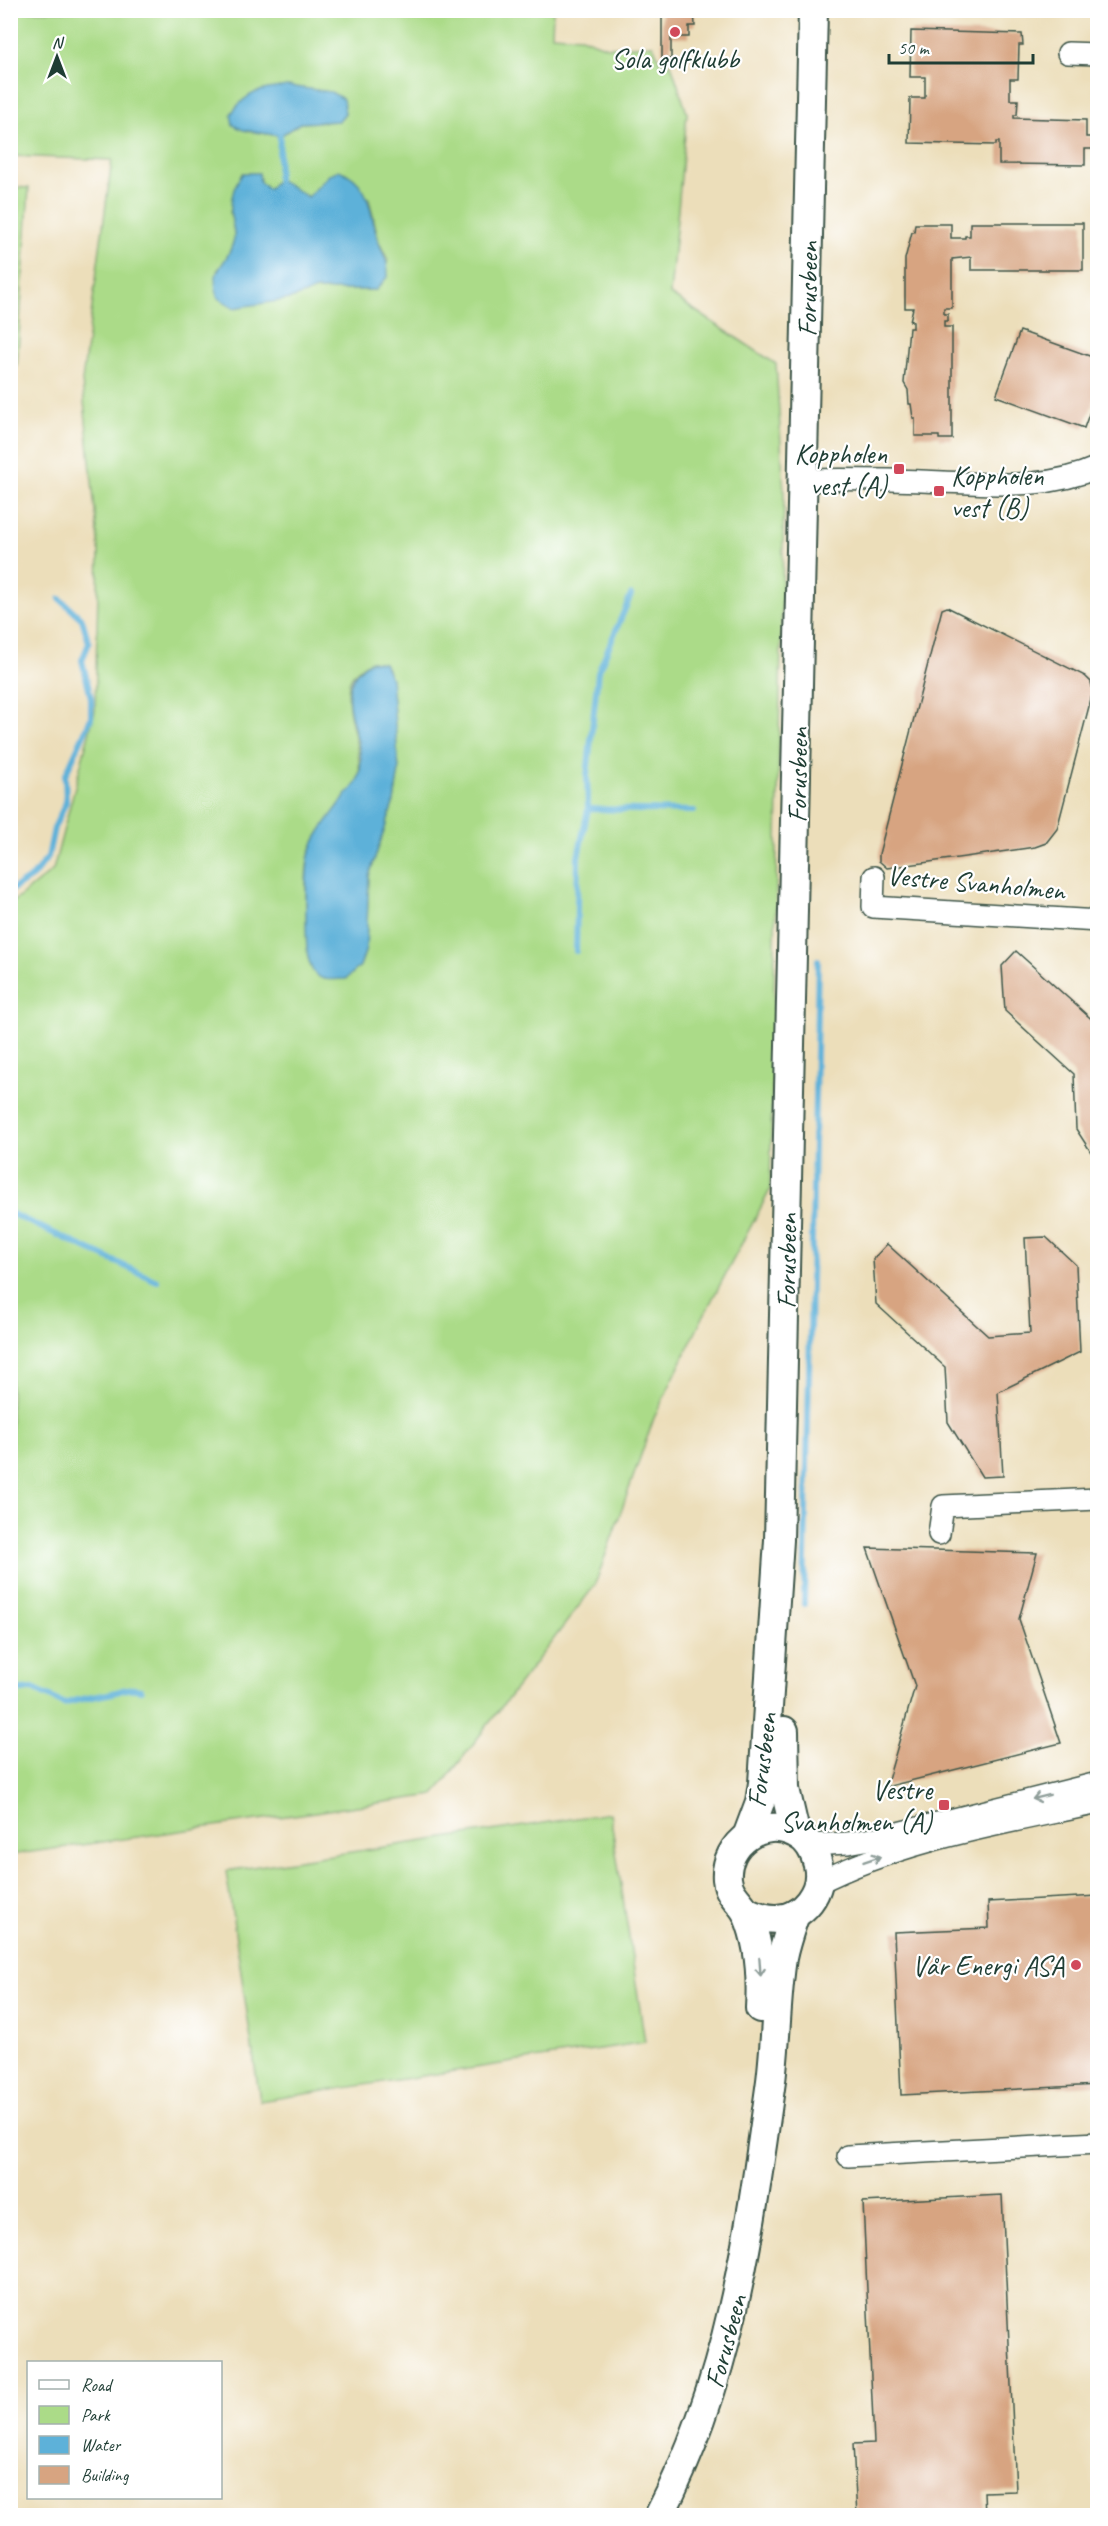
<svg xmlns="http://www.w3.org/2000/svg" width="1108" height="2526" viewBox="0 0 1108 2526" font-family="Caveat,sans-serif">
<rect width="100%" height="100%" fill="#fff"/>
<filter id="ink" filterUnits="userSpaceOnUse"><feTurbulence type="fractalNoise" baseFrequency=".0167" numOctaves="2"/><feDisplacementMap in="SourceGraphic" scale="12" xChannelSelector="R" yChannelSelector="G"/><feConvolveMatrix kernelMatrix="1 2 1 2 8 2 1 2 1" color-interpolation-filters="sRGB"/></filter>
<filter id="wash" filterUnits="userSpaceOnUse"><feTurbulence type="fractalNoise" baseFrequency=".008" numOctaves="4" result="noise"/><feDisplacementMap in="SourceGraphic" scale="24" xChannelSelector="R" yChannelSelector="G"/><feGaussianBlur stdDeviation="1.35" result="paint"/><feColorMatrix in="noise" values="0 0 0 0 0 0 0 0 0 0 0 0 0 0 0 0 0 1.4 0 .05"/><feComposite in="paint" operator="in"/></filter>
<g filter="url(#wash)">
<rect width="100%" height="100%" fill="#ecdeba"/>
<!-- green -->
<g fill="#abdb88" stroke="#658c5e" stroke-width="1.5" fill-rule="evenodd">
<path d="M 11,11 L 553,11 L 552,35 L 581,37 L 607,47 L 653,45 L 660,62 L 671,64 L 687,113 L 670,294 L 776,364 L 784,492 L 770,1190 L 704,1315 L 654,1418 L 595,1585 L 434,1795 L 11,1855 L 11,902 L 17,899 L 53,870 L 95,711 L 99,551 L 82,381 L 112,160 L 11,156 ZM 345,113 L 339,121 L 300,123 L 280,136 L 243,130 ZM 242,173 L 259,173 L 260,182 L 268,189 L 278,179 L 308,197 L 317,186 L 369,198 L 379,242 L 388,260 L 376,290 L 316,290 L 290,299 L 217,271 L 228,257 L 235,237 L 230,212 ZM 371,661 L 384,663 L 391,679 L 399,770 L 394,801 L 369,876 L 366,949 L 360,966 L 346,979 L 308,958 C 308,932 302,874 310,852 C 318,829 356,792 359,775 C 362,745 344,713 349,684 C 351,673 362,666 371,661 Z"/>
<path d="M 10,187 L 29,188 L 17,366 L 11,367 Z"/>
<path d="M 610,1813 L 645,2042 L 260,2101 L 226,1871 Z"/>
</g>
<!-- water -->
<g fill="#5db1d9" stroke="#3e7786" stroke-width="1.5">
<path d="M 288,86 L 331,92 L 343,99 L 345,113 L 339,121 L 300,123 L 280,136 L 243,130 L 233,125 L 231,114 C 247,91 261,89 288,86 Z"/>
<path d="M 339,170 C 372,183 369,211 378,240 C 383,255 388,259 388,276 L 376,290 L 316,290 L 290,299 L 234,308 L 218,298 C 208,267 228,267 234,239 C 235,233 233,227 232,221 C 229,203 232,187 243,173 L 259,173 L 260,182 L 268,189 L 278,179 L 308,197 L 330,174 Z"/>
<path d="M 371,661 L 384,663 L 391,679 L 399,770 L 394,801 L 369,876 L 366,949 L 360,966 L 346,979 C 335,979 323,982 315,974 C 312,971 309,962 308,957 C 305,941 305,865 310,852 C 317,831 335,812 347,794 C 351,790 356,784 358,779 C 373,740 321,691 371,661 Z"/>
</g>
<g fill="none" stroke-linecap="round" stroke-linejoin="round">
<!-- stream -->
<g stroke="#5db1d9" stroke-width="6">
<path d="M 278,179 L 280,136"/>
<path d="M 588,809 L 694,811"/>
<path d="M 10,891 L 33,876 L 48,857 L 54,828 L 66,802 L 65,776 L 91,718 L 91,698 L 82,660 L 89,643 L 82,619 L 60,599"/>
<path d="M 576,951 L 578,857 L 588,809 L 587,776 L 598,672 L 631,595"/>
<path d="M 10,1213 L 157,1281"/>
<path d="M 804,1604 L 818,960"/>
<path d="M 10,1691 L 33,1689 L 64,1704 C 79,1699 92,1697 108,1694 C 123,1692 123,1686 141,1690"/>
</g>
</g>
<g id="blocks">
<!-- building -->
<g fill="#d7a481">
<path d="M 662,10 L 694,10 L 695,26 L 689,26 L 689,37 L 671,37 L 671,59 L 662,59 Z"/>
<path d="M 911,31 L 1022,34 L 1023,45 L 1019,45 L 1018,79 L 1010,79 L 1010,100 L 1018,100 L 1017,115 L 1014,115 L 1014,118 L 1086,120 L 1086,137 L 1097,137 L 1097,149 L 1085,149 L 1085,165 L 999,164 L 999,142 L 996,142 L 996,145 L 909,143 L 910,98 L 925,98 L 925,77 L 910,77 Z"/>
<path d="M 970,223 L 1083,223 L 1083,270 L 971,270 L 971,257 L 952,259 L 952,308 L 944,308 L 944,314 L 948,314 L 948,321 L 944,321 L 944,327 L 952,327 L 952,439 L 939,439 L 939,436 L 915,436 L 915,418 L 913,418 L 911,404 L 909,404 L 908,390 L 904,383 L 909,328 L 913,328 L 913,321 L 910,321 L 913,308 L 905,308 L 905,259 L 912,232 L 914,232 L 915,224 L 951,224 L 951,238 L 965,238 L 965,236 L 970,236 Z"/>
<path d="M 1020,331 L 1098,359 L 1098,389 L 1084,428 L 996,396 Z"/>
<path d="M 947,607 L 1085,676 L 1091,682 L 1093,691 L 1057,829 L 1046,843 L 1035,847 L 887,868 L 879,861 L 879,854 L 942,609 Z"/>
<path d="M 1016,951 L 1098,1025 L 1098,1163 L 1076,1129 L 1074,1074 L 1005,1011 L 1002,966 Z"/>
<path d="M 1046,1237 L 1076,1265 L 1080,1352 L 998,1392 L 1003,1476 L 982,1477 L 948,1422 L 945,1367 L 876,1304 L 873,1259 L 887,1244 L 988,1336 L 1030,1333 L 1025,1238 Z"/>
<path d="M 867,1548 L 1037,1553 L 1019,1619 L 1061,1743 L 886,1787 L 915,1686 Z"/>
<path d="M 1098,1896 L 1098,2085 L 901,2095 L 894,1932 L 989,1928 L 988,1902 Z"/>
<path d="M 1002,2195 L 1016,2491 L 984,2492 L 985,2516 L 857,2516 L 853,2444 L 874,2443 L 863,2202 Z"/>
</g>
</g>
</g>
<g filter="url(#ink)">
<use href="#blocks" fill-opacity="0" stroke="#3e5548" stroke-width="1.5"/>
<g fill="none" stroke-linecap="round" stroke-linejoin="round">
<defs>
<g id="street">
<path d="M 1068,53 L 1098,54"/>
<path d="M 804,480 C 850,479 896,480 943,482 C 996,484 1047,490 1098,467"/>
<path d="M 874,877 L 873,907 L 1098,921"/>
<path d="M 939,1534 L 943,1506 L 1098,1499"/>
<path d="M 809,1845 L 848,1843 L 882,1837 L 1098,1783"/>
<path d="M 818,1883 C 905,1839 1004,1824 1098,1803"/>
<path d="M 848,2156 L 1098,2143"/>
</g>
<g id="secondary">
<path d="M 784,1731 L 785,1789 L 795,1832"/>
<path d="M 748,1834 L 760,1802 L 763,1783 L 779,1540 L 813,10"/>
<path d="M 746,1911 C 756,1916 765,1919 776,1919 C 803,1919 824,1890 818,1865 C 815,1852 808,1839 795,1833 C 763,1816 724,1843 727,1879 C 729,1896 741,1901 747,1914 C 760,1944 762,1975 760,2008"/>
<path d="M 659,2516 C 731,2378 750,2232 771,2081 C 776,2040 776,1998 782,1958 C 785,1943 790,1929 795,1914"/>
</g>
</defs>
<!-- street casing -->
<use href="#street" stroke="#3e5548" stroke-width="24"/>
<!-- secondary casing -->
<use href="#secondary" stroke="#3e5548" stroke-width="32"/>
<!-- street -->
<use href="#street" stroke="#fff" stroke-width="21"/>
<!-- secondary -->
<use href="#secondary" stroke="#fff" stroke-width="28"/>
</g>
<!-- one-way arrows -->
<defs><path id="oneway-shaft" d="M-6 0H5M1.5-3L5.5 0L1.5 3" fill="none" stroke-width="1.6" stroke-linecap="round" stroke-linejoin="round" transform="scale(1.5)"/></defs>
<g stroke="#8f9e9a">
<use href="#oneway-shaft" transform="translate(1041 1797) rotate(166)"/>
<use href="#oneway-shaft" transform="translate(872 1859) rotate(-19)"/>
<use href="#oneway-shaft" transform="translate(760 1967) rotate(86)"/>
</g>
</g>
<!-- markers -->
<g fill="#d1495b" stroke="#fff" stroke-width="2">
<circle cx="675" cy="32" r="6"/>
<rect x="893" y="463" width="12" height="12" rx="3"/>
<rect x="933" y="485" width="12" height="12" rx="3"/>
<rect x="938" y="1799" width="12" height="12" rx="3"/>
<circle cx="1076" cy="1965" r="6"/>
</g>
<g text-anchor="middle" stroke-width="4.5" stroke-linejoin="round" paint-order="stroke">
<!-- poi labels -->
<g font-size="28" fill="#1f3d34" stroke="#fff" text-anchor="end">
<text x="675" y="68" text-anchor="middle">Sola golfklubb</text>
<text x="887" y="463">Koppholen<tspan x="887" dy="32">vest (A)</tspan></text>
<text x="951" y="485" text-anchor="start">Koppholen<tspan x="951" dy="32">vest (B)</tspan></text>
<text x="932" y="1799">Vestre<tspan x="932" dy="32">Svanholmen (A)</tspan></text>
<text x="1064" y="1975">Vår Energi ASA</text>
</g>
<!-- street labels -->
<g font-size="28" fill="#1f3d34" stroke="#fff">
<text transform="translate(807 289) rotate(-89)" y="10">Forusbeen</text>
<text transform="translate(797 775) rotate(-89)" y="10">Forusbeen</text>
<text transform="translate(976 882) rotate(5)" y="10">Vestre Svanholmen</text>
<text transform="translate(786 1261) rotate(-89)" y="10">Forusbeen</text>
<text transform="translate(761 1760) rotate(-83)" y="10">Forusbeen</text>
<text transform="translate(725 2341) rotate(-75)" y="10">Forusbeen</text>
</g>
</g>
<!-- margin -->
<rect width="1108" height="2526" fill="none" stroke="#fff" stroke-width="36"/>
<!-- legend -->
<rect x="27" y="2361" width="195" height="138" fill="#ffffff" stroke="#a5b1ae" stroke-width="1.5"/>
<rect x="39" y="2380" width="30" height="9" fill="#ffffff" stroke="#a5b1ae" stroke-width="1.5"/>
<text x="81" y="2391" font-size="18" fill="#1f3d34">Road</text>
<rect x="39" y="2406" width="30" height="18" fill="#abdb88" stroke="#a5b1ae" stroke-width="1.5"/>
<text x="81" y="2421" font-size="18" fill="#1f3d34">Park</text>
<rect x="39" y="2436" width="30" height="18" fill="#5db1d9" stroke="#a5b1ae" stroke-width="1.5"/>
<text x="81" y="2451" font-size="18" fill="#1f3d34">Water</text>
<rect x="39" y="2466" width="30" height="18" fill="#d7a481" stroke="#a5b1ae" stroke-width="1.5"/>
<text x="81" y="2481" font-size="18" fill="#1f3d34">Building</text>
<!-- north arrow -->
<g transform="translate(57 57)" stroke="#ffffff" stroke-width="4.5" paint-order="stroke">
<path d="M0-4.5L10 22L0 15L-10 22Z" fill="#1f3d34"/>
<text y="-9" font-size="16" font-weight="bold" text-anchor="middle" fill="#1f3d34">N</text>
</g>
<!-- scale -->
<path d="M889 54v9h144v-9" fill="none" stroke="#1f3d34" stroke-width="3"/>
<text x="898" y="54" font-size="18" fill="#1f3d34" stroke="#ffffff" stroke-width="4.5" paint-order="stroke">50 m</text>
</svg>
